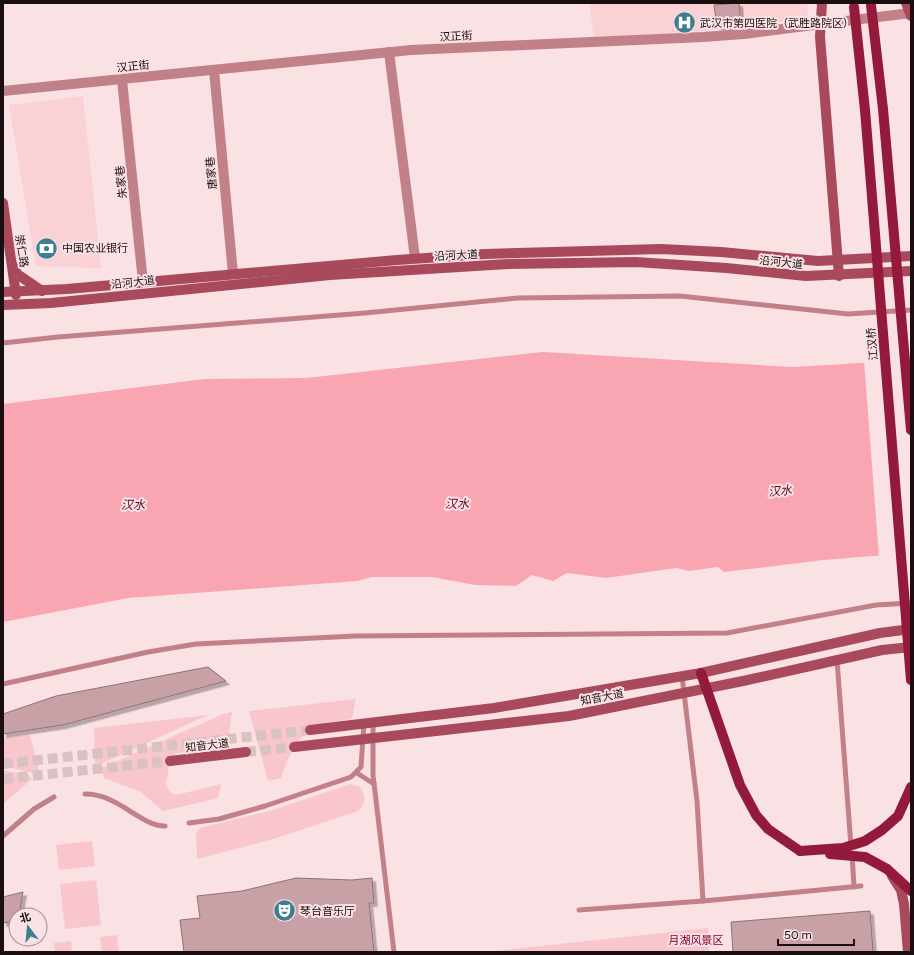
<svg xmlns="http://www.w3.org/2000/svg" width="914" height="955" viewBox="0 0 914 955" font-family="Figtree,'Noto Sans SC',sans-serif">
<defs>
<filter id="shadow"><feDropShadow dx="3.5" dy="3.5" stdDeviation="0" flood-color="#0004"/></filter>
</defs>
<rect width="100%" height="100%" fill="#fae1e4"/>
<!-- built -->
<g fill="#fad2d6">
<path d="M 589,3 L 807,3 L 808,17 L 744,28 L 594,38 Z"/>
<path d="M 83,96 L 101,268 L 36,266 L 9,105 Z"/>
</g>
<!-- green -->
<g fill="#f9c6cd">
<path d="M 356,699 L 352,719 C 307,724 296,734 281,778 L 268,781 L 249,711 Z"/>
<path d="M 232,712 L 227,748 L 177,753 L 170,758 L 166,785 L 171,793 L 176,795 L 221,784 L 218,798 L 163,811 L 141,792 L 104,778 L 102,768 L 223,714 Z"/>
<path d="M 208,715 L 103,763 L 95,764 L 94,728 Z"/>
<path d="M 30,735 L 39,771 L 32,773 L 3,766 L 3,738 Z"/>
<path d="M 3,770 L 29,775 L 32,779 L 3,804 Z"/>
<path d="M 351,784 L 360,787 C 366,796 366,804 358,811 L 270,840 L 197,859 L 196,833 L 200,828 L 273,810 Z"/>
<path d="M 92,841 L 95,866 L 59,870 L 56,845 Z"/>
<path d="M 96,880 L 101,925 L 65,929 L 60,884 Z"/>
<path d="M 708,928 L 709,952 L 484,952 Z"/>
<path d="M 117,935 L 119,952 L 102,952 L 100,937 Z"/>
<path d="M 71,941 L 72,952 L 55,952 L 54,943 Z"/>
</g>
<!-- water -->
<path fill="#f9a6b2" d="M 543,352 L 793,367 L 911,360 L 911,553 L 823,560 L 724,572 L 718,567 L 689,571 L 676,568 L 606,578 L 567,573 L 553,581 L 532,575 L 516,586 L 475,585 L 432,577 L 372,577 L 357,581 L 128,598 L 3,622 L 3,404 L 205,379 L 306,378 Z"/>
<!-- pier -->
<path fill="#fae1e4" d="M 911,358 L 911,555 L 879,557 L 864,361 Z"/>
<!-- building -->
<g fill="#c8a1a6" stroke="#936f73" filter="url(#shadow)">
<path d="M 739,3 L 741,25 L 717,27 L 714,5 Z"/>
<path d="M 208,667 L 226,681 L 63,725 L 3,734 L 3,714 L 56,696 Z"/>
<path d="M 296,878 L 352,880 L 372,878 L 374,903 L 369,903 L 374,952 L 184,952 L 180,920 L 200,918 L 197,896 L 242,891 Z"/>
<path d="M 23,892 L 19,915 L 16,915 L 16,921 L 3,923 L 3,897 Z"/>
<path d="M 870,911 L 873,952 L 733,952 L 731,922 Z"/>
</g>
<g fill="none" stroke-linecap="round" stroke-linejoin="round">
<!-- secondary-tunnel -->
<g stroke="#d9c1c4" stroke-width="10" stroke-dasharray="10 5" stroke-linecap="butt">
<path d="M 246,752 L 294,747"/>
<path d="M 3,764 L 310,730"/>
<path d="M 3,779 L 170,761"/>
</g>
<!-- service -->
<g stroke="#c28089" stroke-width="5">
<path d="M 3,343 L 58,337 L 365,313 L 517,298 L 680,296 L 848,314 L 911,310"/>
<path d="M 837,660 L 851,846"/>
<path d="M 682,676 L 697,801 L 703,901"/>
<path d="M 3,684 L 148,652 L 196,644 L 355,636 L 727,633 L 876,605 L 911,603"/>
<path d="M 373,723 L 373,775 L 394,952"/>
<path d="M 357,773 L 374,784"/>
<path d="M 85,794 C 119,794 140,826 165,826"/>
<path d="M 189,823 L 219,819 L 265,806 L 351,777 L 361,767 L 364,723"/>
<path d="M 3,836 L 34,809 L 54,797"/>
<path d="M 852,854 L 854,887"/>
<path d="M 579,910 L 703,901 L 861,886"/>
</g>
<!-- minor -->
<g stroke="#c28089" stroke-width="10">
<path d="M 389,52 L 415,258"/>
<path d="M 214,70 L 233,274"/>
<path d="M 122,80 L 143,282"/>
<path d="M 3,91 L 411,50 L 703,37 L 744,34 L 821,24"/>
</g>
<!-- tertiary -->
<path stroke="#c28089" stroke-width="10" d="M 821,24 L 911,13"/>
<!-- secondary -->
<g stroke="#a84a5c" stroke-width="10">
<path d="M 822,3 L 820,37 L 839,276"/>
<path d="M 906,3 L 911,16"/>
<path d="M 3,203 L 16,295"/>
<path d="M 14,266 L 17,274 L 42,291"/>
<path d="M 3,292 L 67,289 L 397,260 L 485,254 L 661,249 L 721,252 L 818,261 L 911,256"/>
<path d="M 3,305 L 51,303 L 330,275 L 508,264 L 636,262 L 726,268 L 806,276 L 911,271"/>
<path d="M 310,730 L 494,708 L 701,673 L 880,633 L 911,629"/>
<path d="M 294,747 L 569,716 L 743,681 L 882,650 L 911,647"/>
<path d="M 170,761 L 246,752"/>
<path d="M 892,876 L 901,890 L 904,904 L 908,952"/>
</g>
<!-- primary -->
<path stroke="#93193d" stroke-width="10" d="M 701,673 L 740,785 L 756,815 L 768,829 L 800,851"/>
<!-- primary-bridge -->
<g stroke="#93193d" stroke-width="10">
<path d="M 871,5 L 883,109 L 911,430"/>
<path d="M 854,7 L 865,110 L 911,680"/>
<path d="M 800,851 L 843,848 L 865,841 L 882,830 L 898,816 L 911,787"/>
<path d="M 830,854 L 865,857 L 887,869 L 911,891"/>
</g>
</g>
<!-- icons -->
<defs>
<symbol id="hospital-disc" viewBox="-11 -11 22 22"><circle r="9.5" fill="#3e7e91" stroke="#fae1e4"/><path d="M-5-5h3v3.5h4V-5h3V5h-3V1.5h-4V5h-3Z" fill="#fff"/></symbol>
<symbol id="bank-disc" viewBox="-11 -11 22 22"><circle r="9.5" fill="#3e7e91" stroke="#fae1e4"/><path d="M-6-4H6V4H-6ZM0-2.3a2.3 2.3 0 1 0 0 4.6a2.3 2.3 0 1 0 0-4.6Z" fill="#fff"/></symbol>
<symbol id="theatre-disc" viewBox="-11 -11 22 22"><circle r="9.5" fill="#3e7e91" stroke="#fae1e4"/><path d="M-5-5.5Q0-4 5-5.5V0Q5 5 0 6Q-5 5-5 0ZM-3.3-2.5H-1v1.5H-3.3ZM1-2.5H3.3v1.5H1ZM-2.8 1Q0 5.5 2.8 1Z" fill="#fff"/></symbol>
</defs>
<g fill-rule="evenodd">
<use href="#hospital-disc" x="672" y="10" width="25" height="25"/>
<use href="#bank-disc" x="34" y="236" width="25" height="25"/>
<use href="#theatre-disc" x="272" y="898" width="25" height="25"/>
</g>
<g text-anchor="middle" stroke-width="4" stroke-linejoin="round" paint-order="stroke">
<!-- poi labels -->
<g font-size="11" fill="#1b0e10" stroke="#fae1e4" text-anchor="start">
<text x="700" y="27">武汉市第四医院（武胜路院区）</text>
<text x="62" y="252">中国农业银行</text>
<text x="300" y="915">琴台音乐厅</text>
</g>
<!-- street labels -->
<g font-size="11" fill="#1b0e10" stroke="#fae1e4">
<text transform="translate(456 36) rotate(-3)" y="4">汉正街</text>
<text transform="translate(133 66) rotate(-6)" y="4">汉正街</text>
<text transform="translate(211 173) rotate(-95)" y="4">唐家巷</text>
<text transform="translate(121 182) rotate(-96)" y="4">朱家巷</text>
<text transform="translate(22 251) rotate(81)" y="4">崇仁路</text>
<text transform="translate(456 255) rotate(-3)" y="4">沿河大道</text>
<text transform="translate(781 262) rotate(6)" y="4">沿河大道</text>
<text transform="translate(133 282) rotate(-6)" y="4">沿河大道</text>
<text transform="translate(872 344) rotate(-95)" y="4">江汉桥</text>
<text transform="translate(602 697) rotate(-11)" y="4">知音大道</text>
<text transform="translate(207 745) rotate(-7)" y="4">知音大道</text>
</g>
<!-- park labels -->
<g font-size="11" fill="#810131" stroke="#fae1e4">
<text x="696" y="944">月湖风景区</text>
</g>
<!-- water labels -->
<g font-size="12" font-style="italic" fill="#610424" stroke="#fae1e4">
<text transform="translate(780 491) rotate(-5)" y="4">汉水</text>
<text x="457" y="508">汉水</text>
<text x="133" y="509">汉水</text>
</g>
</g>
<!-- border -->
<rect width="914" height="955" fill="none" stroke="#1b0e10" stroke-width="8"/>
<!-- north arrow -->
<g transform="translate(28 927) rotate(344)"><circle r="19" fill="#fae1e4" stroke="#a18d8f"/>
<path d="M0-3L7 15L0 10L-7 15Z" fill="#3e7e91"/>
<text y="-6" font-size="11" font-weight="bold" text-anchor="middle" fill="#1b0e10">北</text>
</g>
<!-- scale -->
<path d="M778 939v6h76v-6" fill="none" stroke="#1b0e10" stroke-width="2"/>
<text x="784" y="939" font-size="12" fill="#1b0e10" stroke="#fae1e4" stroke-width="3" paint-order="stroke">50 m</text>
</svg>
